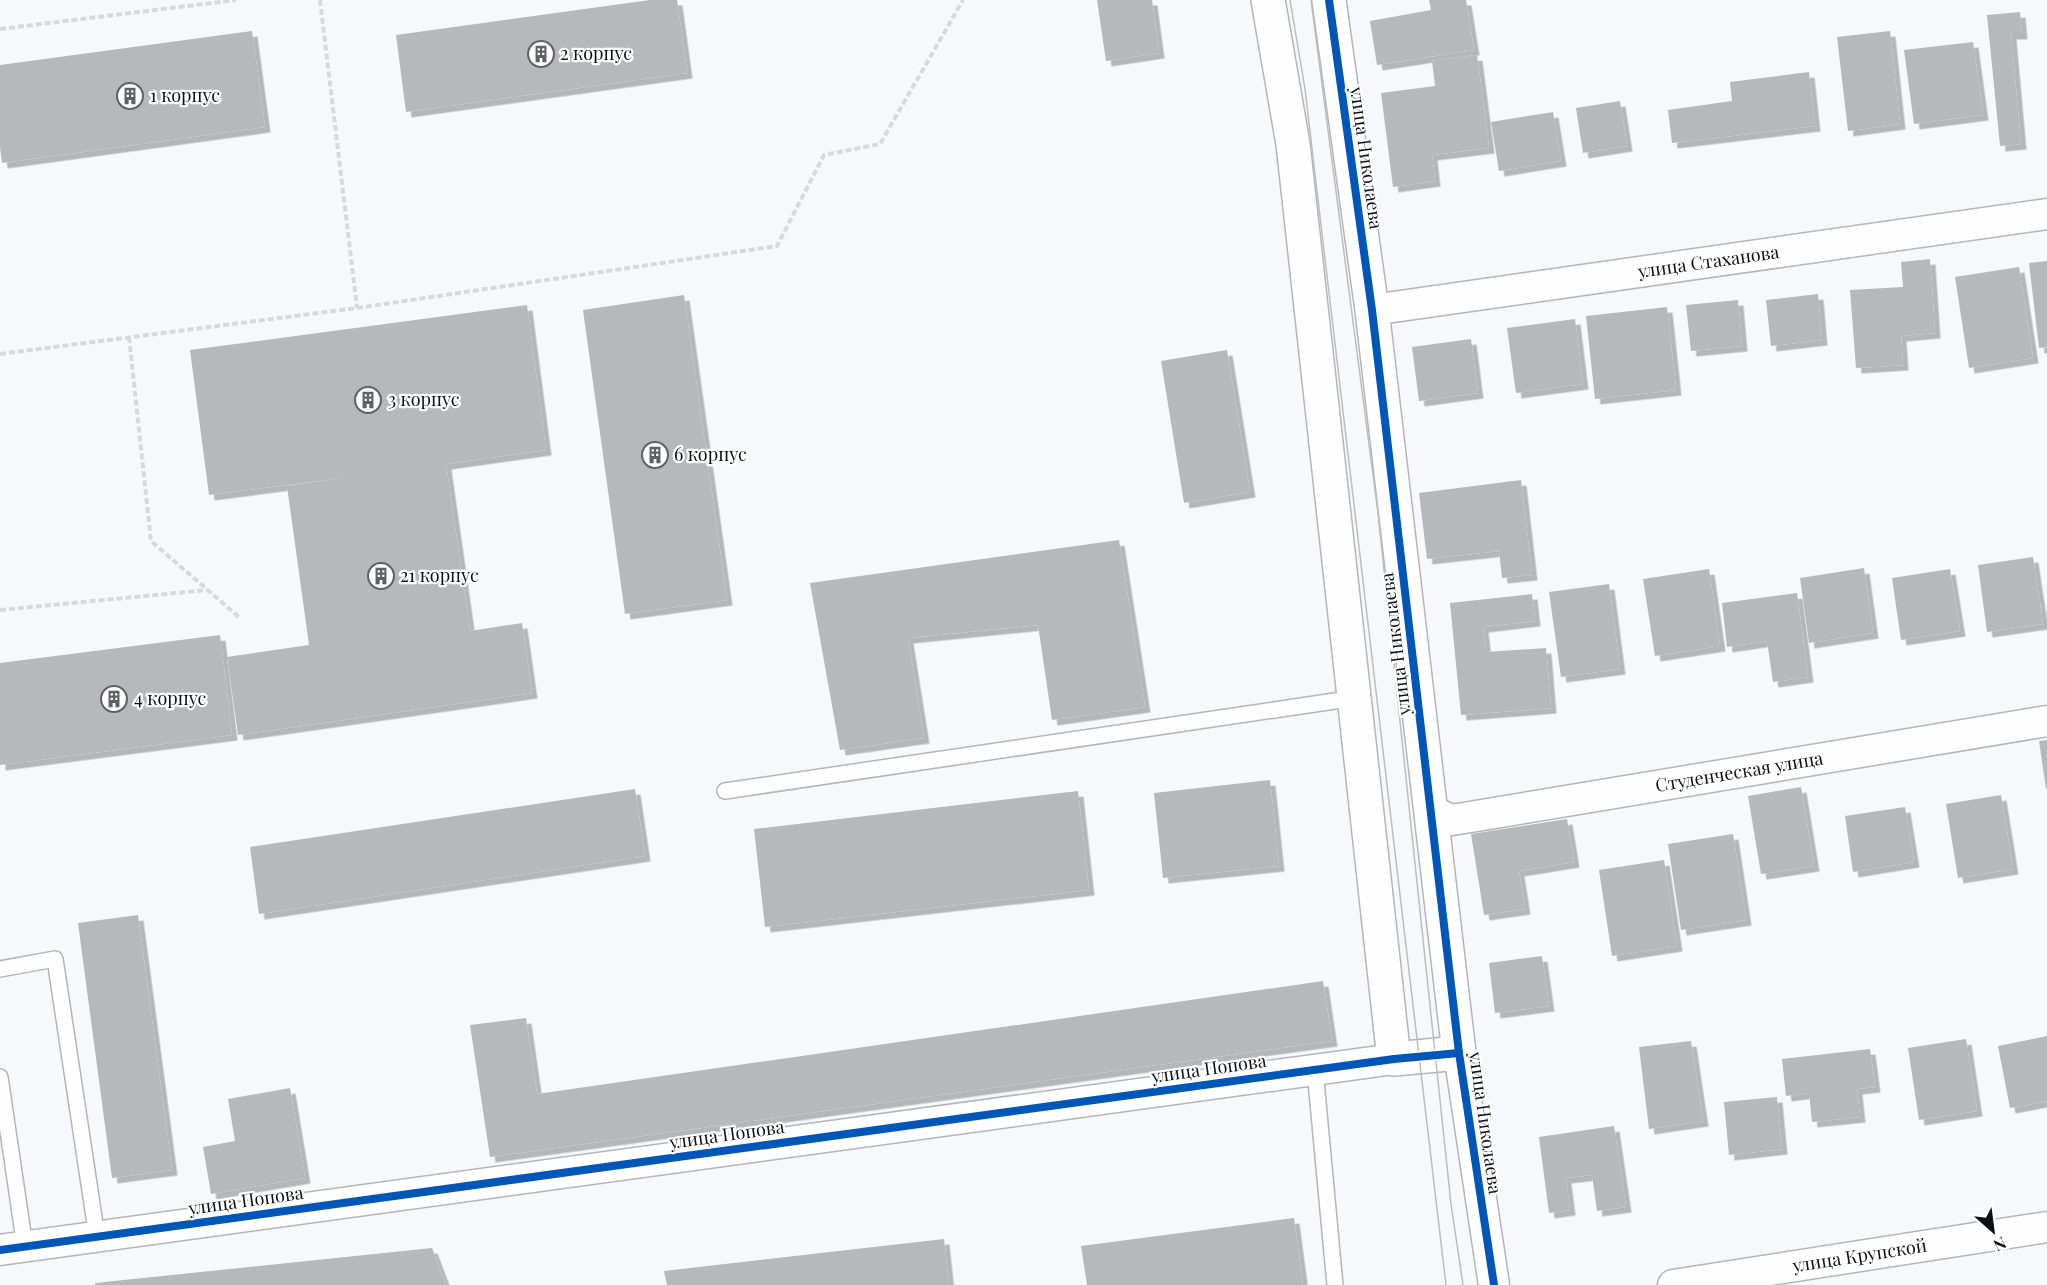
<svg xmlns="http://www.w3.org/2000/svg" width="2047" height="1285" viewBox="0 0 2047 1285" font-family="'Playfair Display',serif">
<defs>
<filter id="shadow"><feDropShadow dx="5.5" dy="5.5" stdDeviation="0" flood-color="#0004"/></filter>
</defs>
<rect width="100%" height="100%" fill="#f6f8fc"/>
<!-- building -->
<g fill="#b6b9bc" filter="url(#shadow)">
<path d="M 650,0 L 677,0 L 687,73 L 406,112 L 396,35 Z"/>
<path d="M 1097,0 L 1152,0 L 1159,53 L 1106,61 Z"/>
<path d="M 1429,0 L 1466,0 L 1474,50 L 1377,65 L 1370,21 L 1431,10 Z"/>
<path d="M 2020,12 L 2022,34 L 2011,34 L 2021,144 L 2000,146 L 1987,15 Z"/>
<path d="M 252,31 L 265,127 L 2,163 L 0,147 L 0,65 Z"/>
<path d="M 1890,31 L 1900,124 L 1848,131 L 1837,37 Z"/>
<path d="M 1973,42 L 1983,115 L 1914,124 L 1904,50 Z"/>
<path d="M 1477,55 L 1489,148 L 1432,155 L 1435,181 L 1393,187 L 1381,93 L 1435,86 L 1432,61 Z"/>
<path d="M 1809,72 L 1815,126 L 1672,143 L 1668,110 L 1732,101 L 1730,82 Z"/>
<path d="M 1620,101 L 1627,146 L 1583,153 L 1576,108 Z"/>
<path d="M 1553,112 L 1561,161 L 1499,171 L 1491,122 Z"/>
<path d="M 1930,259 L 1935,333 L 1901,336 L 1903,365 L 1856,368 L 1850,290 L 1903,287 L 1901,262 Z"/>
<path d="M 2047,261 L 2047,347 L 2039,348 L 2029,263 Z"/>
<path d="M 2019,267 L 2033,358 L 1969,368 L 1955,277 Z"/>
<path d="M 1818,294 L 1822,340 L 1771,346 L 1766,300 Z"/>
<path d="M 684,295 L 727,600 L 625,614 L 583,310 Z"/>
<path d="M 1738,300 L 1742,346 L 1691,351 L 1686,305 Z"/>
<path d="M 527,305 L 546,450 L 446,464 L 470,631 L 522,623 L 532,693 L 238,735 L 227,657 L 309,645 L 287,486 L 348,477 L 209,495 L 190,350 Z"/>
<path d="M 1667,307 L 1676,390 L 1595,399 L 1586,316 Z"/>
<path d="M 1575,319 L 1583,384 L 1516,393 L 1507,328 Z"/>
<path d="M 1471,339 L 1478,393 L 1419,401 L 1412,347 Z"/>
<path d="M 1227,350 L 1250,492 L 1184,503 L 1161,361 Z"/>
<path d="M 1521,480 L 1532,575 L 1502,578 L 1499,551 L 1427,559 L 1419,493 Z"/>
<path d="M 1119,540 L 1145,707 L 1052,720 L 1038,625 L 908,638 L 924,738 L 840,750 L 810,583 Z"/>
<path d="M 2033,557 L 2043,624 L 1987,632 L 1978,565 Z"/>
<path d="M 1864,568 L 1873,633 L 1809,643 L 1800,578 Z"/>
<path d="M 1709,569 L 1720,646 L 1655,656 L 1643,579 Z"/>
<path d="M 1950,569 L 1960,631 L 1901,640 L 1892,578 Z"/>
<path d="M 1609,584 L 1620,669 L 1561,677 L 1549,592 Z"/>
<path d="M 1797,593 L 1808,677 L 1773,682 L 1767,641 L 1727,647 L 1722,603 Z"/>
<path d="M 1532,594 L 1535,621 L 1483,627 L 1486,652 L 1546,648 L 1551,708 L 1461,715 L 1450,603 Z"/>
<path d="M 220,635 L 232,735 L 0,765 L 0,663 Z"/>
<path d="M 2047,740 L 2047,788 L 2046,789 L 2039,741 Z"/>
<path d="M 1270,780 L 1279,866 L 1163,878 L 1154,793 Z"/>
<path d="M 1801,787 L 1814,866 L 1761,874 L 1748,796 Z"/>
<path d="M 635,789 L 645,856 L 259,914 L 250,847 Z"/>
<path d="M 1078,791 L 1089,890 L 765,927 L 754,829 Z"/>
<path d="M 2001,795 L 2013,869 L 1958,878 L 1946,804 Z"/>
<path d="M 1905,807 L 1914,862 L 1853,872 L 1845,816 Z"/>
<path d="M 1567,819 L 1574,862 L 1519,871 L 1525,909 L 1484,915 L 1471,834 Z"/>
<path d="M 1733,834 L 1746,920 L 1681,930 L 1668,844 Z"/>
<path d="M 1664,860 L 1677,946 L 1612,956 L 1599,870 Z"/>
<path d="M 138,915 L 172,1170 L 112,1178 L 78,923 Z"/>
<path d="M 1542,956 L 1549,1006 L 1495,1013 L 1489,963 Z"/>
<path d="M 1323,981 L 1332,1041 L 490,1157 L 470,1025 L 526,1018 L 537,1094 Z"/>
<path d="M 2047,1036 L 2047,1101 L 2010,1108 L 1998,1046 Z"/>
<path d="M 1966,1039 L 1977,1111 L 1919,1120 L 1908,1048 Z"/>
<path d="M 1691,1041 L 1703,1121 L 1649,1129 L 1639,1047 Z"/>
<path d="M 1870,1049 L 1875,1087 L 1857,1089 L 1860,1117 L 1812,1122 L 1809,1093 L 1786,1096 L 1782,1059 Z"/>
<path d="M 290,1088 L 305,1178 L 211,1194 L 203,1147 L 235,1141 L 228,1099 Z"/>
<path d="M 1777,1097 L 1782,1149 L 1729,1155 L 1724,1102 Z"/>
<path d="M 1614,1126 L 1626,1207 L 1597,1211 L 1592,1175 L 1566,1178 L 1570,1210 L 1549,1213 L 1539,1137 Z"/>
<path d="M 1294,1218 L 1303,1285 L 1087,1285 L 1081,1246 Z"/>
<path d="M 944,1239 L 949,1285 L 667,1285 L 664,1271 Z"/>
<path d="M 432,1248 L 446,1285 L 95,1285 L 95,1283 Z"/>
</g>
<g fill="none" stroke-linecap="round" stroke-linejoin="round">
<defs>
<g id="lane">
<path d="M 725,791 L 1355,698"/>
<path d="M 0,969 L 55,959 L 97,1237"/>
<path d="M 1315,1070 L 1335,1285"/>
<path d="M 0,1077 L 25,1247"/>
</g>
<g id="street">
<path id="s1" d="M 1372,310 L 2047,214"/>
<path id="s2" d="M 1431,811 L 1452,820 L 2047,721"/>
<path d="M 1459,1053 L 1494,1285"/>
<path d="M 0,1250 L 1394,1059"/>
<path id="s3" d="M 1673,1285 L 2047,1227"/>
</g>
<path id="secondary" d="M 1268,0 L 1293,144 L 1394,1059 L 1459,1053 L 1372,310 L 1329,0"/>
</defs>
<!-- lane casing -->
<use href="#lane" stroke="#b3b5b9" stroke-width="18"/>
<!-- street casing -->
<use href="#street" stroke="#b3b5b9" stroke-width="33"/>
<!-- secondary casing -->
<use href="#secondary" stroke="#b3b5b9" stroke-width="36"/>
<!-- path -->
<g stroke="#d8d9da" stroke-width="4" stroke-dasharray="6 3" stroke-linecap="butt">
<path d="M 320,0 L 357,308"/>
<path d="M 0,29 L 236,0"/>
<path d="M 129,337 L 151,541 L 240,618"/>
<path d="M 0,354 L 357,308 L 777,246 L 824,155 L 880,144 L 963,0"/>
<path d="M 0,610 L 207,590"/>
</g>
<!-- lane -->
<use href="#lane" stroke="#fefeff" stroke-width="15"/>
<!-- street -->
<use href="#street" stroke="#fefeff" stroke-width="30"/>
<!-- secondary -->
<use href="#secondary" stroke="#fefeff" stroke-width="33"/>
<!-- tram -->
<g stroke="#bdbdbe" stroke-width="1.5">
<path d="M 1290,0 L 1305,89 L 1446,1285"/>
<path d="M 1311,0 L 1378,513 L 1451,1204 L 1463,1285"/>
</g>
<defs>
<g id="cycleway">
<path d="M 1329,0 L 1372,310 L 1459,1053 L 1494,1285"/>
<path d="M 0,1250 L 1394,1059 L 1459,1053"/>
</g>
</defs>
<!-- cycleway casing -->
<use href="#cycleway" stroke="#fff" stroke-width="11"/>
<!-- cycleway -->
<use href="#cycleway" stroke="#0057b8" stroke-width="8"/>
</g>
<!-- icons -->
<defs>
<symbol id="building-ring" viewBox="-11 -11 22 22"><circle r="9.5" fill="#fff" stroke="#5f6165" stroke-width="1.5"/><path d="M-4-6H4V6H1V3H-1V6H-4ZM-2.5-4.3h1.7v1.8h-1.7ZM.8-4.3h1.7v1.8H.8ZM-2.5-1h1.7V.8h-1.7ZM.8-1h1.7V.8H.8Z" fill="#5f6165"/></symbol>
</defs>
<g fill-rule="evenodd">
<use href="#building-ring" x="526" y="39" width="30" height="30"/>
<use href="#building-ring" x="115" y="81" width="30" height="30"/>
<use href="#building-ring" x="353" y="385" width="30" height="30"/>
<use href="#building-ring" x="640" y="440" width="30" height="30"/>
<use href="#building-ring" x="366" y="561" width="30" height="30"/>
<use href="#building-ring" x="99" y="684" width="30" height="30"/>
</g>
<g text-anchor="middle" stroke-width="4.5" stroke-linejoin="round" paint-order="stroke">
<!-- poi labels -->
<g font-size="18" fill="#0e1013" stroke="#fff" text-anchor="start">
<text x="560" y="60">2 корпус</text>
<text x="150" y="102">1 корпус</text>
<text x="388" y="406">3 корпус</text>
<text x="674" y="461">6 корпус</text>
<text x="400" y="582">21 корпус</text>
<text x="134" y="705">4 корпус</text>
</g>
<!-- street labels -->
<g font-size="18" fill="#0e1013" stroke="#fff">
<text transform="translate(1366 158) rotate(82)" y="6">улица Николаева</text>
<text dy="6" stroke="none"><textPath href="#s1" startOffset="340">улица Стаханова</textPath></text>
<text transform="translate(1396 644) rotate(-97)" y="6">улица Николаева</text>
<text dy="6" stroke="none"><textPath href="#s2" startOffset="314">Студенческая улица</textPath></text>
<text transform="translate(1209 1069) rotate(-8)" y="6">улица Попова</text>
<text transform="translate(1485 1123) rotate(82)" y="6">улица Николаева</text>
<text transform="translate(727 1135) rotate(-8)" y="6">улица Попова</text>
<text transform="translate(246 1201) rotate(-8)" y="6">улица Попова</text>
<text dy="6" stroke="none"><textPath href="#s3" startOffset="189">улица Крупской</textPath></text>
</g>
</g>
<!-- north arrow -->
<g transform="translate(1993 1231) rotate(152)" stroke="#ffffff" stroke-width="4.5" paint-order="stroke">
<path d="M0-4.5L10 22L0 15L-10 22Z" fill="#0e1013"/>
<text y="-9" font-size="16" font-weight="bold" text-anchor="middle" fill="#0e1013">N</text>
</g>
</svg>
